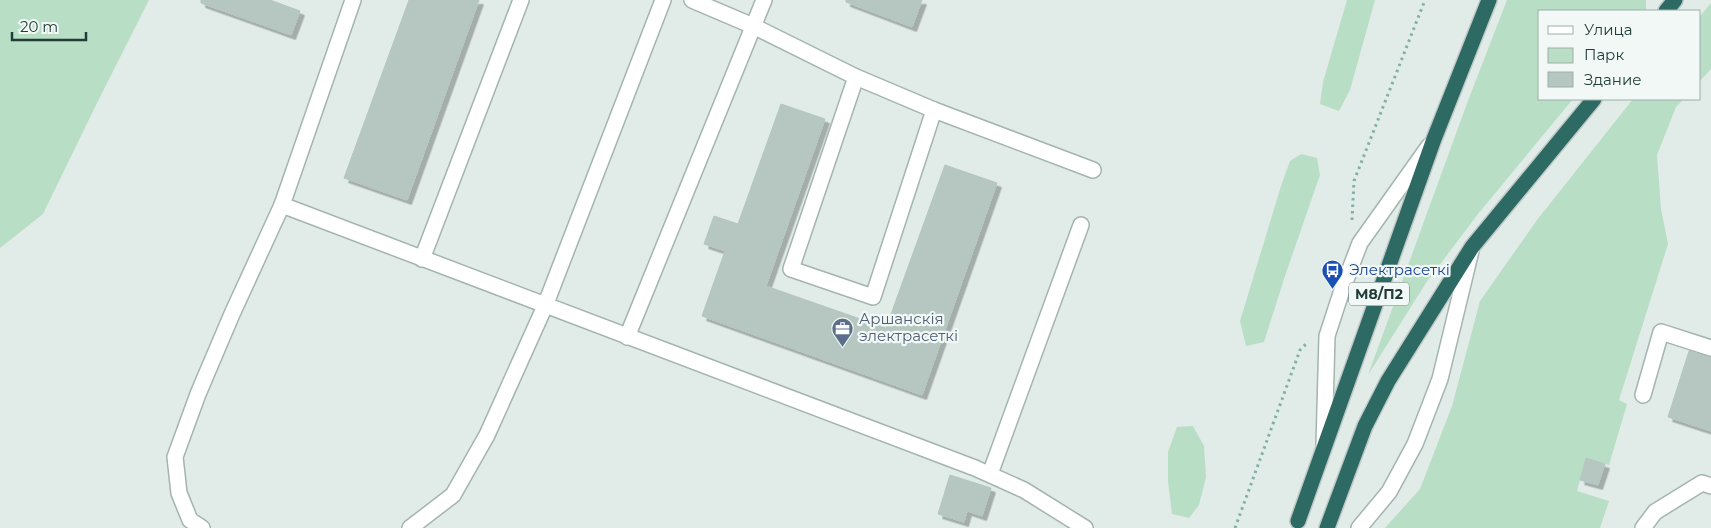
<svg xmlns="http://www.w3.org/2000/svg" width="1711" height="528" viewBox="0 0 1711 528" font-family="Montserrat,sans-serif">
<defs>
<filter id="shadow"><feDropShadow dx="4.5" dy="4.5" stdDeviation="0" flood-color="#0004"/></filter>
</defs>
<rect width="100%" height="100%" fill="#e1ece8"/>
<!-- green -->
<g fill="#b9dec6">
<path d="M 0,0 L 149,0 L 97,103 L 43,214 L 0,248 Z"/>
<path d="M 1347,0 L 1375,0 L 1350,90 L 1339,111 L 1320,104 L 1323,82 Z"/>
<path d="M 1507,0 L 1646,0 L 1646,10 L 1645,11 L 1540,11 L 1540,99 L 1573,99 L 1478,214 L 1426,283 L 1368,375 L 1469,98 Z"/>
<path d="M 1711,3 L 1711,69 L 1700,81 L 1700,16 Z"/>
<path d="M 1633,99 L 1684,99 L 1676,107 L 1657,155 L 1661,209 L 1668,244 L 1619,400 L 1627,404 L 1609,465 L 1586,458 L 1577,491 L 1609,501 L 1600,528 L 1385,528 L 1420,489 L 1452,406 L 1480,301 L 1537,220 Z"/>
<path d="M 1301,154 L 1317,158 L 1320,175 L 1285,276 L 1264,342 L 1246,346 L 1240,321 L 1281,186 L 1290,161 Z"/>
<path d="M 1193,426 L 1204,446 L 1206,477 L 1199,505 L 1189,518 L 1172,514 L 1168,481 L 1168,452 L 1177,427 Z"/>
</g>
<!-- building -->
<g fill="#b6c7c1" stroke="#b3c6c0" filter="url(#shadow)">
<path d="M 201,0 L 270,0 L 300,11 L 291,35 L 201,3 Z"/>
<path d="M 409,0 L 479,0 L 407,200 L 344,178 Z"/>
<path d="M 846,0 L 922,0 L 912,27 L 846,2 Z"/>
<path d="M 781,104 L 825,119 L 766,286 L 886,328 L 945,165 L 997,183 L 922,395 L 702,316 L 725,251 L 704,244 L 714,216 L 738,224 Z"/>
<path d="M 1689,351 L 1711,357 L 1711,431 L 1668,417 Z"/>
<path d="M 1586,458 L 1605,464 L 1598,485 L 1580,480 Z"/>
<path d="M 950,475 L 991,488 L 982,516 L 967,511 L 964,522 L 938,514 Z"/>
</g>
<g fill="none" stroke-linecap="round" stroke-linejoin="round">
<defs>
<g id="minor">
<path d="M 353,0 L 282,205 L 975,468 L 1024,490 L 1085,528"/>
<path d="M 692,0 L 753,26 L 856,77 L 934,110 L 1093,170"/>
<path d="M 856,77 L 791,269 L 873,297 L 934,110"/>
<path d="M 422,259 L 521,0"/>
<path d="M 627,337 L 764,0"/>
<path d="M 1643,395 L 1661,332 L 1711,348"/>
<path d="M 1324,445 L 1327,336 L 1342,290 L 1360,243 L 1429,146"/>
<path d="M 990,474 L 1081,225"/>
<path d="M 202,528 L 190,520 L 179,493 L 175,457 L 198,394 L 232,314 L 282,205"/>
<path d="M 410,528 L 453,495 L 487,435 L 545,306 L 663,0"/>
<path d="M 1359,528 L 1389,492 L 1415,444 L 1440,379 L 1471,251"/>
<path d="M 1643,528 L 1655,512 L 1702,483 L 1711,486"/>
</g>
<g id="highway">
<path d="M 1666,11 L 1675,0"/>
<path d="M 1298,521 L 1434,139 L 1489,0"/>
<path d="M 1327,528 L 1365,426 L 1388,381 L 1472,247 L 1594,99"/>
</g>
</defs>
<!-- minor casing -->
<use href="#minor" stroke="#a4b4b0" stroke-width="18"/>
<!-- highway casing -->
<use href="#highway" stroke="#c1c9c7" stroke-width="18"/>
<!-- path -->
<g stroke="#80b0a6" stroke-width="3" stroke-dasharray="2.5 4" stroke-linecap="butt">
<path d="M 1352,220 L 1354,181 L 1425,0"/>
<path d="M 1235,528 L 1300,350 L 1307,343"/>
</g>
<!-- minor -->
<use href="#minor" stroke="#fff" stroke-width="15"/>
<!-- highway -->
<use href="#highway" stroke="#2c6a63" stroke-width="15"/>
</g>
<!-- icons -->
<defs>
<symbol id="bus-pin" viewBox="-11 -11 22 30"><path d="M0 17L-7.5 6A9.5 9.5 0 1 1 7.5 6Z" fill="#1a4fb4" stroke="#f1f8f5"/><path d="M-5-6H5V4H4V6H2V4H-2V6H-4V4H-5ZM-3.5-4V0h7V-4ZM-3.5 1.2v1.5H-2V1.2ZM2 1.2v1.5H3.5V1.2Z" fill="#fff"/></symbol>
<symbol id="office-pin" viewBox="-11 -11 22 30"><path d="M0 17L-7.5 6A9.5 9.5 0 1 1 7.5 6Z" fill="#5c6f8a" stroke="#f1f8f5"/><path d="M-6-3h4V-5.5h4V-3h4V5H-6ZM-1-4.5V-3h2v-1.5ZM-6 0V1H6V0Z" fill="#fff"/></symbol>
</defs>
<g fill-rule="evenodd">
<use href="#bus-pin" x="1320" y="258" width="25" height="34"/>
<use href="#office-pin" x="830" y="316" width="25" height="34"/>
</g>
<g text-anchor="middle" stroke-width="4.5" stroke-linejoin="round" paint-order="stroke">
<!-- shield labels -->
<rect fill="#f1f8f5" stroke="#5f7571" stroke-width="1" x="1349" y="282.5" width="60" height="23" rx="4"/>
<g font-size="14" font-weight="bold" fill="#213d38">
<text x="1379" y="299">М8/П2</text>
</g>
<!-- transit labels -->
<g font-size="15" fill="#164399" stroke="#f1f8f5" text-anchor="start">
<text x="1349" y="275">Электрасеткі</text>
</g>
<!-- service labels -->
<g font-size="15" fill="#4e5e75" stroke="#f1f8f5" text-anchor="start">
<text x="859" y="324">Аршанскія<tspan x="859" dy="17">электрасеткі</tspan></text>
</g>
</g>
<!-- legend -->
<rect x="1538" y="10" width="162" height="90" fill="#f1f8f5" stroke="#9eada9"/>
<rect x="1548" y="26" width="25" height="8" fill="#ffffff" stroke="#9eada9"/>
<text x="1584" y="35" font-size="15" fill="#213d38">Улица</text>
<rect x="1548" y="48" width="25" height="15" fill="#b9dec6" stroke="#9eada9"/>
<text x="1584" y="60" font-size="15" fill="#213d38">Парк</text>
<rect x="1548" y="72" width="25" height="15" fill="#b6c7c1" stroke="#9eada9"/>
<text x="1584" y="85" font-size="15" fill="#213d38">Здание</text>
<!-- scale -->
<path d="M12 32v8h74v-8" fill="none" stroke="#213d38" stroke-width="2.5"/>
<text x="20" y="32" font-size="15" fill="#213d38" stroke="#f1f8f5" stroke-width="4" paint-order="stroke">20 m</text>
</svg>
